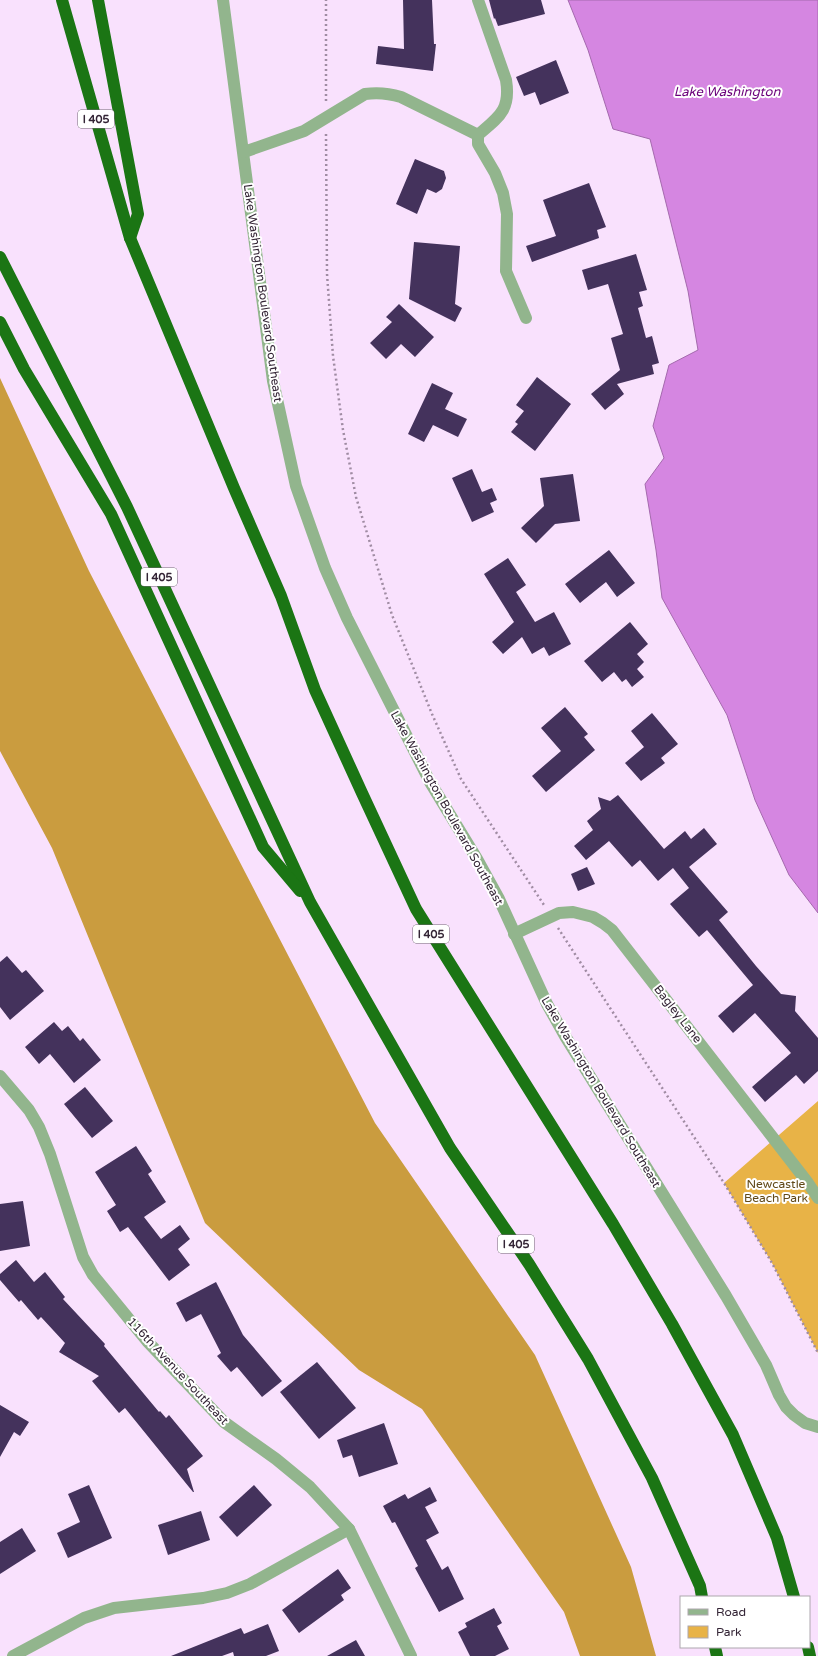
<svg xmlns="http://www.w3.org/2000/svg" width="818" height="1656" viewBox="0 0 818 1656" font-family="'Varela Round',sans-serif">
<rect width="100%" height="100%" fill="#f9e1fd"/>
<!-- green -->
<path fill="#e8b347" d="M 818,1101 L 818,1353 L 772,1263 L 724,1183 Z"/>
<!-- forest -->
<path fill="#ca9c3f" d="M 0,378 L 89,571 L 375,1123 L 535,1355 L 631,1567 L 656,1656 L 580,1656 L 564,1612 L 422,1409 L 359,1370 L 205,1223 L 52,848 L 0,751 Z"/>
<!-- water -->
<path fill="#d586e1" stroke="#a469ad" d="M 568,0 L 818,0 L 818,913 L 789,875 L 755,800 L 727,715 L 662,598 L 656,550 L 645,484 L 664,458 L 653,426 L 669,365 L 698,350 L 688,291 L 650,139 L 613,129 L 588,50 Z"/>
<!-- building -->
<g fill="#44325c">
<path d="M 403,0 L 432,0 L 434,44 L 436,44 L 433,71 L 376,64 L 378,46 L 404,49 Z"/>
<path d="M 489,0 L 541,0 L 545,14 L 498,26 L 495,18 L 494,19 Z"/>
<path d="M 556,60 L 569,93 L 540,105 L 535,92 L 524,96 L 516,77 Z"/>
<path d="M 415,159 L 444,171 L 446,178 L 442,189 L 436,193 L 427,189 L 417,214 L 396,204 Z"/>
<path d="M 589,183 L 606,227 L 597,230 L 599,238 L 532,262 L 526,246 L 556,236 L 543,200 Z"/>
<path d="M 414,242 L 460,246 L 455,304 L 462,308 L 455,322 L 409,299 Z"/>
<path d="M 636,254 L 647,290 L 639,292 L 643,306 L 638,308 L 646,338 L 652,336 L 659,363 L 652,365 L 654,374 L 617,384 L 624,394 L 605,410 L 591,394 L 620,370 L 611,338 L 623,334 L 608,284 L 588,290 L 582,270 Z"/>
<path d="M 399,304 L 434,337 L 415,357 L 401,344 L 386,359 L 370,343 L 392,322 L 386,317 Z"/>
<path d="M 537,377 L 571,404 L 535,451 L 511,432 L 518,424 L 515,422 L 524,411 L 516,405 Z"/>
<path d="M 432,383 L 453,393 L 445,409 L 467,419 L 458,437 L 433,425 L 424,442 L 408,434 Z"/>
<path d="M 472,469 L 482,492 L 492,488 L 497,500 L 490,503 L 494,512 L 472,522 L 452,478 Z"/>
<path d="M 573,474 L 580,521 L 555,524 L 536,543 L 521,528 L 544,506 L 540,478 Z"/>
<path d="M 609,550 L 635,583 L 617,597 L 606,582 L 580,603 L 565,584 Z"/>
<path d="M 508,558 L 526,585 L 516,592 L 535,622 L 554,612 L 571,644 L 549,656 L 544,647 L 532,654 L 522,637 L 503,654 L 492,642 L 514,622 L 484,574 Z"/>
<path d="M 630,622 L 648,644 L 637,654 L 644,662 L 637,669 L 644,677 L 632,687 L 626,679 L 622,682 L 614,672 L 602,682 L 584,661 Z"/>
<path d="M 565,707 L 588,734 L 584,737 L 595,750 L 546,792 L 532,776 L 561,751 L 541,728 Z"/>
<path d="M 652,713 L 678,744 L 661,758 L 665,763 L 641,781 L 625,763 L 644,747 L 631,731 Z"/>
<path d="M 618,795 L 664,849 L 685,831 L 691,839 L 704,828 L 717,844 L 689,867 L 728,912 L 719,920 L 756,966 L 781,994 L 796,996 L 795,1011 L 818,1038 L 818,1071 L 804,1084 L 796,1075 L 765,1102 L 752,1087 L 791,1053 L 755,1013 L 733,1033 L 718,1016 L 753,985 L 707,930 L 699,937 L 670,904 L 689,888 L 673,868 L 658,881 L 640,860 L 632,867 L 609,841 L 586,860 L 574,846 L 593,830 L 587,821 L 601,809 L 598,797 L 610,801 Z"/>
<path d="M 587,867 L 595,884 L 578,891 L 571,874 Z"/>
<path d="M 7,956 L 22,973 L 26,970 L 44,991 L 10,1020 L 0,1007 L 0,962 Z"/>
<path d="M 54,1022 L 62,1031 L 68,1026 L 80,1041 L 83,1038 L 101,1060 L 74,1083 L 50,1054 L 39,1064 L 25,1047 Z"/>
<path d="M 85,1087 L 113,1121 L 92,1138 L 64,1104 Z"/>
<path d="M 136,1146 L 152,1171 L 148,1174 L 166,1202 L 144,1217 L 161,1239 L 180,1225 L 190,1239 L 178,1249 L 190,1265 L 169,1281 L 128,1227 L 120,1232 L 107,1211 L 116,1205 L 95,1172 Z"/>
<path d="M 23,1201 L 30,1246 L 0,1251 L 0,1204 Z"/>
<path d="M 16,1260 L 34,1282 L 45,1272 L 65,1297 L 63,1299 L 105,1344 L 104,1346 L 159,1412 L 160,1411 L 166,1418 L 169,1415 L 203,1456 L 187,1469 L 194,1492 L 193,1492 L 125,1408 L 119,1413 L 92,1381 L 99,1376 L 59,1352 L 65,1343 L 41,1317 L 38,1320 L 21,1300 L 19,1302 L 0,1280 L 0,1274 Z"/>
<path d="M 216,1282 L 243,1335 L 282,1381 L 262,1397 L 237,1367 L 231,1372 L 217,1356 L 221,1353 L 201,1314 L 186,1322 L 176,1303 Z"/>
<path d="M 317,1362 L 356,1408 L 319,1439 L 280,1392 Z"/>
<path d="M 0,1405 L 29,1422 L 20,1436 L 14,1432 L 0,1457 Z"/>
<path d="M 384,1423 L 398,1464 L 359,1477 L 352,1455 L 343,1458 L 337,1440 Z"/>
<path d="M 89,1485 L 112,1538 L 68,1558 L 57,1533 L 80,1522 L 68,1494 Z"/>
<path d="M 254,1485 L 272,1505 L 237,1537 L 219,1517 Z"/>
<path d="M 430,1487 L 437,1501 L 425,1507 L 439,1533 L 426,1540 L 442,1570 L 448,1566 L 464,1599 L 439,1612 L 415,1568 L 418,1566 L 395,1522 L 392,1523 L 383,1506 L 405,1494 L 408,1499 Z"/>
<path d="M 201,1511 L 210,1540 L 168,1555 L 158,1525 Z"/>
<path d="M 22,1528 L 36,1551 L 0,1574 L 0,1542 Z"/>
<path d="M 338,1569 L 351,1588 L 341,1595 L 344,1600 L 299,1633 L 282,1610 Z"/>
<path d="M 494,1608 L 502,1623 L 497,1626 L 509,1649 L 495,1656 L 470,1656 L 458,1632 L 467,1627 L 465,1623 Z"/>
<path d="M 268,1624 L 279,1651 L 266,1656 L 234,1656 L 233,1652 L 222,1656 L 171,1656 L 241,1628 L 244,1634 Z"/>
<path d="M 356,1640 L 365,1656 L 327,1656 Z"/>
</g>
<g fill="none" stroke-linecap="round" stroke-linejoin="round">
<!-- path -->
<g stroke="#a08ca3" stroke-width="2.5" stroke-dasharray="2 3" stroke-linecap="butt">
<path d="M 326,101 L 326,0"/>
<path d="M 326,134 L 327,274 L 333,356 L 343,430 L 356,497 L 392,615 L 432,714 L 461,779 L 544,905"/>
<path d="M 558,928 L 724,1183 L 772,1263 L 818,1353"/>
</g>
<!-- street -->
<g stroke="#92b58d" stroke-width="12">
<path d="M 223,0 L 273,381 L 296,486 L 325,568 L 347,618 L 430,782 L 477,859 L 499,899 L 547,1004 L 565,1036 L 726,1296 L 766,1365 L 779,1395 L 786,1407 L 794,1415 L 805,1423 L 818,1427"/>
<path d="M 478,0 L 506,80 C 511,110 499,117 478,135 L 478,144 L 495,173 L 503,193 L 507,214 L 506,271 L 526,318"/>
<path d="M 244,152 L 304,131 L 365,94 C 378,92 388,93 401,97 L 478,135"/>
<path d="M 514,934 L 559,913 L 573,912 L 593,917 L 603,923 L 612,930 L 626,948 L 808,1183 L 818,1198"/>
<path d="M 0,1076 L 29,1110 L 39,1127 L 50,1154 L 83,1257 L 93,1275 L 147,1341 L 224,1422 L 276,1459 L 310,1487 L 349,1529 L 411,1656"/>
<path d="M 13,1656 L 84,1618 L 114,1608 L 203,1598 L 227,1593 L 250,1584 L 349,1529"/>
</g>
<!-- highway -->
<g stroke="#1b7514" stroke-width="12">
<path d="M 62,0 L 130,238 L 234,488 L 281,596 L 315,690 L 362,793 L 416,909 L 613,1224 L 672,1324 L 733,1435 L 777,1538 L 794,1597"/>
<path d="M 98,0 L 138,214 L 130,238"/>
<path d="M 0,257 L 127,507 L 310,902 L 450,1148 L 529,1264 L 588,1359 L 652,1478 L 700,1586 L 702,1597"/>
<path d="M 0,322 L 24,369 L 111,514 L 263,847 L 300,891"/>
<path d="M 715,1647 L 717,1656"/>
<path d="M 808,1647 L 810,1656"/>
</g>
</g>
<g text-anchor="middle" stroke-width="4" stroke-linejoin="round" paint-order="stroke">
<!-- shield labels -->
<g fill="#fff" stroke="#706672" stroke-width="1">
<rect x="78" y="110" width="36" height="18" rx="3"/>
<rect x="141" y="568" width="36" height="18" rx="3"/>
<rect x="413" y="925" width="36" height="18" rx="3"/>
<rect x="498" y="1235" width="36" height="18" rx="3"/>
</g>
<g font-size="11" font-weight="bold" fill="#332435">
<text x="96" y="123">I 405</text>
<text x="159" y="581">I 405</text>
<text x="431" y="938">I 405</text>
<text x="516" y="1248">I 405</text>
</g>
<!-- street labels -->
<g font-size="12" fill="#332435" stroke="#fff">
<text transform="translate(263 293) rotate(82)" y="4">Lake Washington Boulevard Southeast</text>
<text transform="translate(447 808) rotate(61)" y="4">Lake Washington Boulevard Southeast</text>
<text transform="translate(678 1014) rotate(52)" y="4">Bagley Lane</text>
<text transform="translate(601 1092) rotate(59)" y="4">Lake Washington Boulevard Southeast</text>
<text transform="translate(178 1371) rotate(47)" y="4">116th Avenue Southeast</text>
</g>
<!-- park labels -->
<g font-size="12" fill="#624a19" stroke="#fff">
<text x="776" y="1188">Newcastle<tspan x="776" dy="14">Beach Park</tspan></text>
</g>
<!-- water labels -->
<g font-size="13" font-style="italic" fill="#6b007a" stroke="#fff">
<text x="727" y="96">Lake Washington</text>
</g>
</g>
<!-- legend -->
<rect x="680" y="1596" width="130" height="52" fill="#ffffff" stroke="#ada7ae"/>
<rect x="688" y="1609" width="20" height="6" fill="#92b58d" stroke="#ada7ae"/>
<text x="716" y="1616" font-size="12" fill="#332435">Road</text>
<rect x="688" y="1626" width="20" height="12" fill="#e8b347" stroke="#ada7ae"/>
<text x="716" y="1636" font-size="12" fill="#332435">Park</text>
</svg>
